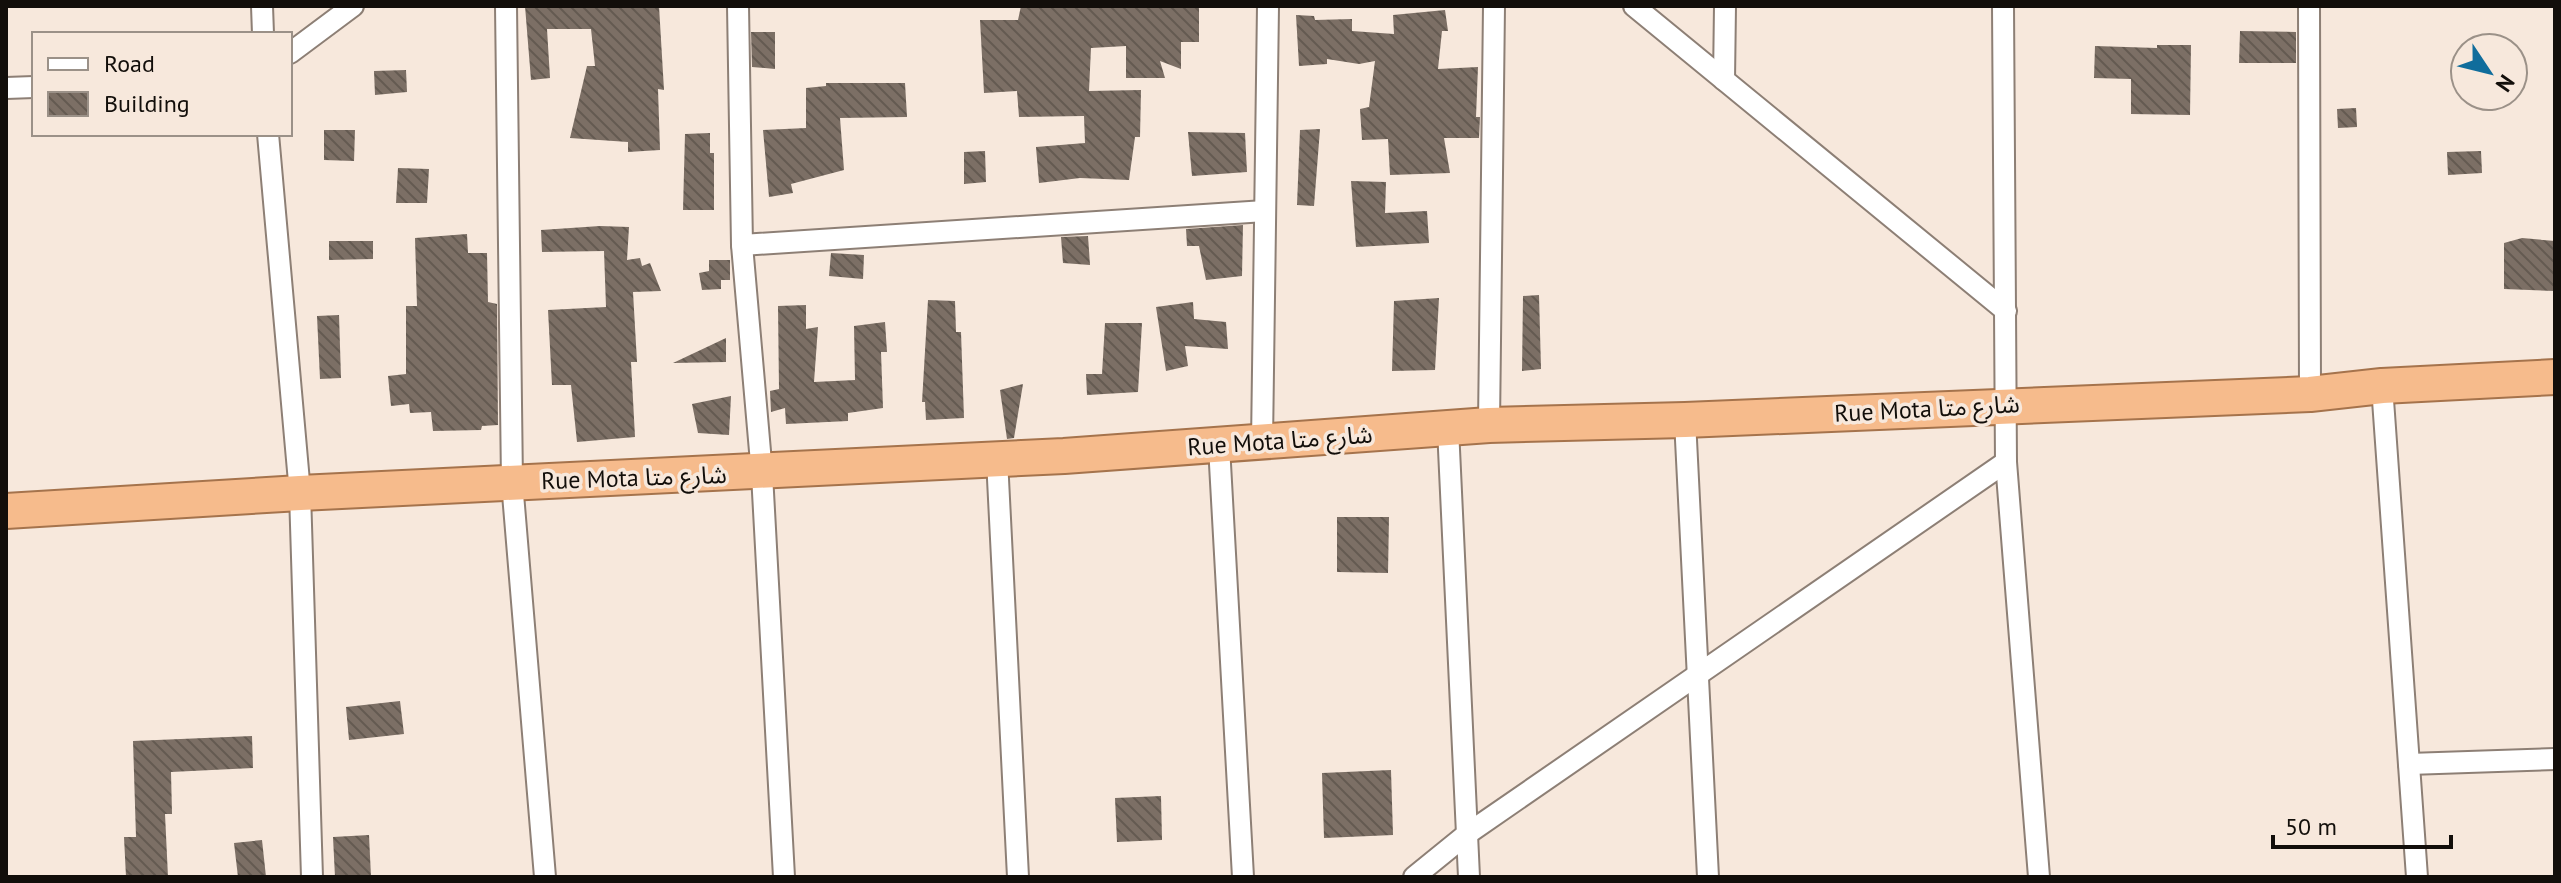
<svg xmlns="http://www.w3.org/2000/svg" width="2561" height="883" viewBox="0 0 2561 883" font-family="'PT Sans','Noto Sans Arabic',sans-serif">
<defs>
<pattern id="building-back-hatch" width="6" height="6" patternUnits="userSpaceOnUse" patternTransform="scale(2)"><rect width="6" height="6" fill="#7c6f65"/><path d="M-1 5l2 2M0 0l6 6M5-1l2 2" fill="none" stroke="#645a51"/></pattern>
</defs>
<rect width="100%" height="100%" fill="#f7e8dc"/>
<!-- building -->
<g fill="url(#building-back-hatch)">
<path d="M 525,6 L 659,6 L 664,90 L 658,89 L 660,150 L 628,152 L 628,142 L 570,138 L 587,66 L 595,66 L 591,29 L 547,29 L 550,78 L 531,80 Z"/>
<path d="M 1021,6 L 1199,8 L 1199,42 L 1181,42 L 1181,69 L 1160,61 L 1165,78 L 1126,78 L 1126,46 L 1091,48 L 1089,91 L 1141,90 L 1140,137 L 1135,137 L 1129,180 L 1080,178 L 1039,183 L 1036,147 L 1085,143 L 1084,116 L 1019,117 L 1017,91 L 984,93 L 980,20 L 1018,20 Z"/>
<path d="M 1445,10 L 1448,31 L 1442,31 L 1438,69 L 1478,67 L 1476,117 L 1480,117 L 1479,138 L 1444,138 L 1450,173 L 1390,175 L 1388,139 L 1362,140 L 1360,109 L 1369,107 L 1375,61 L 1359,64 L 1327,59 L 1327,64 L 1299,66 L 1296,15 L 1314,16 L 1315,20 L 1352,19 L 1352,31 L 1394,34 L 1393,15 Z"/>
<path d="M 2240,31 L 2296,32 L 2296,63 L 2239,63 Z"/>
<path d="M 751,32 L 775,32 L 775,69 L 752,67 Z"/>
<path d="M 2157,45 L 2191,45 L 2190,115 L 2131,114 L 2131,79 L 2094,78 L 2095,46 L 2157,48 Z"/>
<path d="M 406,70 L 407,92 L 375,95 L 374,71 Z"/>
<path d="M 826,83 L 905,83 L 907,117 L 840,118 L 844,170 L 791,184 L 793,193 L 769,197 L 763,130 L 806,128 L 806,88 L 826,86 Z"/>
<path d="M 2356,108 L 2357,127 L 2338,128 L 2337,109 Z"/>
<path d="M 1320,129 L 1314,206 L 1297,205 L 1300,130 Z"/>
<path d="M 324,130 L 355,130 L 354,161 L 324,160 Z"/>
<path d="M 1188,132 L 1245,133 L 1247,172 L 1192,176 Z"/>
<path d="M 710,133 L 710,153 L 714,153 L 714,210 L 683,210 L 685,134 Z"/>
<path d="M 985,151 L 986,182 L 964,184 L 964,152 Z"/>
<path d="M 2481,151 L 2482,173 L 2448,175 L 2447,152 Z"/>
<path d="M 398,168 L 429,169 L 427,203 L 396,203 Z"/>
<path d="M 1351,181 L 1386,182 L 1385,213 L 1427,211 L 1429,243 L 1356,247 Z"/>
<path d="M 1243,225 L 1242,276 L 1206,280 L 1199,246 L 1187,246 L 1186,229 Z"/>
<path d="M 600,226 L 629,227 L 627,260 L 640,258 L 642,266 L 650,263 L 661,291 L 633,292 L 637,362 L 631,362 L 635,437 L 577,442 L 571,385 L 552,385 L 548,310 L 606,307 L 604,251 L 542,252 L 541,230 Z"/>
<path d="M 467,234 L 468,253 L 487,253 L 488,302 L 497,304 L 498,425 L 482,426 L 481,430 L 433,431 L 431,412 L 410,413 L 409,404 L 391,406 L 388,376 L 406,374 L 406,306 L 417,306 L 415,238 Z"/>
<path d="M 1088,236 L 1090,265 L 1063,263 L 1061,237 Z"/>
<path d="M 2522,238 L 2555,241 L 2555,291 L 2504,289 L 2504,243 Z"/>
<path d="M 329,241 L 373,241 L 373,259 L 329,260 Z"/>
<path d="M 831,253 L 864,255 L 863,279 L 829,276 Z"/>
<path d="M 709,260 L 730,260 L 730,280 L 721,280 L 721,289 L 702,290 L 699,273 L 709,271 Z"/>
<path d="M 1539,295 L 1541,369 L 1522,371 L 1523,296 Z"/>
<path d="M 1439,298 L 1435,370 L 1392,371 L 1394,301 Z"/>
<path d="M 928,300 L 955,301 L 956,332 L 961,332 L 964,418 L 926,420 L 925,402 L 922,402 Z"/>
<path d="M 1193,302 L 1194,319 L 1226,322 L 1228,349 L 1185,346 L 1188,366 L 1166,371 L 1156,307 Z"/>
<path d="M 806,305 L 806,329 L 818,327 L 814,382 L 855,380 L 854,326 L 885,322 L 887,352 L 881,352 L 883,408 L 848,413 L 848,421 L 786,424 L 785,408 L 771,412 L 770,391 L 779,389 L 778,306 Z"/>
<path d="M 339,315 L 341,378 L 320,379 L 317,316 Z"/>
<path d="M 1105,323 L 1142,323 L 1138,392 L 1087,395 L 1086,374 L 1102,374 Z"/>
<path d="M 726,338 L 726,362 L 673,363 Z"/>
<path d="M 1023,384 L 1014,438 L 1007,439 L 1000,390 Z"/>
<path d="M 731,396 L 729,435 L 698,433 L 692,404 Z"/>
<path d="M 1337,517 L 1389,517 L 1388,573 L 1337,572 Z"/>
<path d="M 400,701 L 404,734 L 349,740 L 346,707 Z"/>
<path d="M 252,736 L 253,768 L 171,772 L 172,814 L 165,814 L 168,877 L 126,877 L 124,837 L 136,837 L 133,741 Z"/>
<path d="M 1391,770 L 1393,835 L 1324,838 L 1322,773 Z"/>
<path d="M 1161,796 L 1162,840 L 1117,842 L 1115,798 Z"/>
<path d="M 369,835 L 371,877 L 335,877 L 333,837 Z"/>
<path d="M 262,840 L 266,877 L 238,877 L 234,843 Z"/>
</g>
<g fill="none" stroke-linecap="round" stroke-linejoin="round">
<defs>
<g id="minor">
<path d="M 262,6 L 263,34"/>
<path d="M 506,6 L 512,482 L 545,877"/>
<path d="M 738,6 L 742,245 L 762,474 L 784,877"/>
<path d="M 1634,6 L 2006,311"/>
<path d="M 2003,6 L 2006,462 L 2039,877"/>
<path d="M 2309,6 L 2310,394"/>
<path d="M 290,53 L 353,6"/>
<path d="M 1724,80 L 1725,6"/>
<path d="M 6,88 L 34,87"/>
<path d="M 268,134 L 300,493 L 312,877"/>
<path d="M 742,245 L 1265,211"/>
<path d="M 2382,386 L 2417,877"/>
<path d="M 1685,420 L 1708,877"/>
<path d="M 1489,425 L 1494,6"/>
<path d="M 1448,428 L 1469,877"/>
<path d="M 1262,443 L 1268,6"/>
<path d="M 1219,446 L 1243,877"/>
<path d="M 997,459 L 1018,877"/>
<path d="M 2409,764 L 2555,759"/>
<path d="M 1414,877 L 1467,834 L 2006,462"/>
</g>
<path id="trunk" d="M 6,511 L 300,493 L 1064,456 L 1489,425 L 1685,420 L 2310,394 L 2382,386 L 2555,377"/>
</defs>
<!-- minor casing -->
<use href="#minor" stroke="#8d7f75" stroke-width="24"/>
<!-- trunk casing -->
<use href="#trunk" stroke="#a5734c" stroke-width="38"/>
<!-- minor -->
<use href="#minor" stroke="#fff" stroke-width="20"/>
<!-- trunk -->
<use href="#trunk" stroke="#f6bb8c" stroke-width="34"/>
</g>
<g text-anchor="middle" stroke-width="7" stroke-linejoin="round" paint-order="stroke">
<!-- street labels -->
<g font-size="24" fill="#120e0a" stroke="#f7e8dc">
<text transform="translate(1927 409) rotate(-3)" y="8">Rue Mota شارع متا</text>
<text transform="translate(1280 441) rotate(-4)" y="8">Rue Mota شارع متا</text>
<text transform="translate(634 478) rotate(-2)" y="8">Rue Mota شارع متا</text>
</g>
</g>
<!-- border -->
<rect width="2561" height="883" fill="none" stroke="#120e0a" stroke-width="16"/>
<!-- legend -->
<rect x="32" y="32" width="260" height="104" fill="#f7e8dc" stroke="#9b9188" stroke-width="2"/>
<rect x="48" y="58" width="40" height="12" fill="#ffffff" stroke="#9b9188" stroke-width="2"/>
<text x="104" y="72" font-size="24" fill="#120e0a">Road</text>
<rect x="48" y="92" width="40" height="24" fill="url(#building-back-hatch)" stroke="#9b9188" stroke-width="2"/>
<text x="104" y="112" font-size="24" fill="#120e0a">Building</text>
<!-- north arrow -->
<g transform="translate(2489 72) rotate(125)"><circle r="38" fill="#f7e8dc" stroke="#9b9188" stroke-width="2"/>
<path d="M0-6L14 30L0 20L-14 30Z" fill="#106d9c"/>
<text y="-12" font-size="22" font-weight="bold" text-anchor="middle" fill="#120e0a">N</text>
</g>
<!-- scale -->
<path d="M2273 835v12h178v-12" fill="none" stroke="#120e0a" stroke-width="4"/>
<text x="2285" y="835" font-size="24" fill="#120e0a" stroke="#f7e8dc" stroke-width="6" paint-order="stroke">50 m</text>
</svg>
